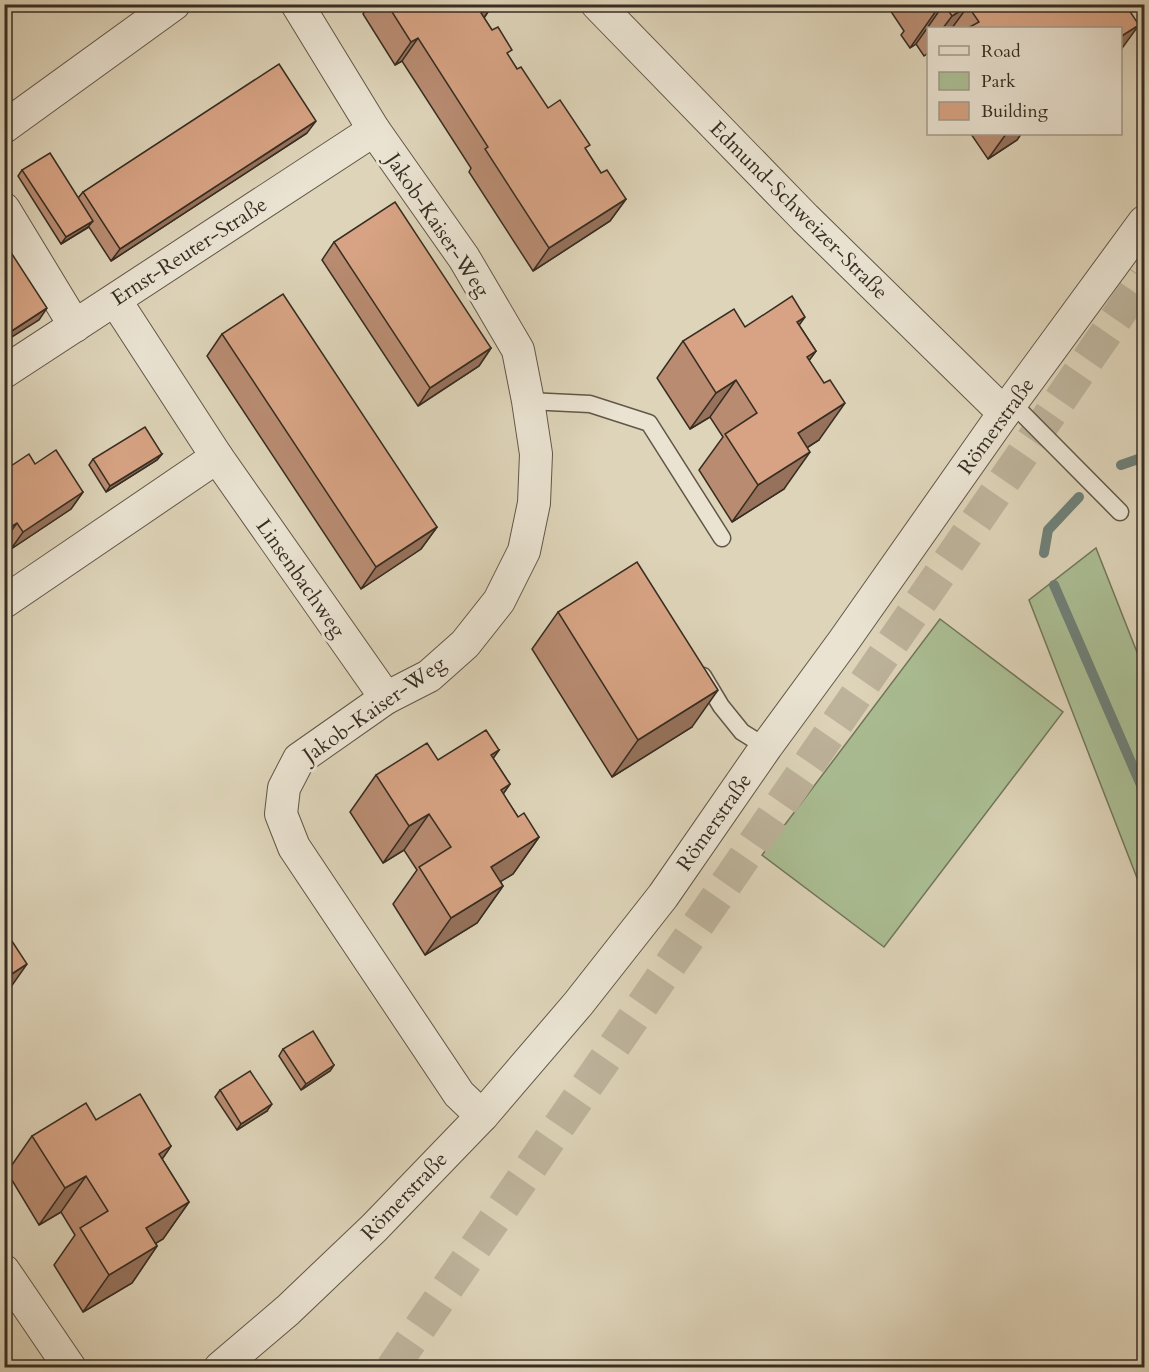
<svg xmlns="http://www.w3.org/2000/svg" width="1149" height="1372" viewBox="0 0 1149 1372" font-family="Cardo,serif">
<rect width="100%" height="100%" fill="#ded4b9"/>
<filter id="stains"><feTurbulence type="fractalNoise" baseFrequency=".00333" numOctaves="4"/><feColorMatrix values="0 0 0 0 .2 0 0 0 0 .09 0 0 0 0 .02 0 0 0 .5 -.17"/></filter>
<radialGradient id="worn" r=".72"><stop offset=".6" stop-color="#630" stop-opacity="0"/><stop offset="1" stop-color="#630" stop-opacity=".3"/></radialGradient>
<!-- green -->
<g fill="#abbe94" stroke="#71765b" stroke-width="1.5">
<path d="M 1096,548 L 1144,670 L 1144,896 L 1029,600 Z"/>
<path d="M 940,619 L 1063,712 L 884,947 L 762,855 Z"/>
</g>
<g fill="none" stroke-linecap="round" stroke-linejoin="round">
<!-- stream -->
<g stroke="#6e8078" stroke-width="10">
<path d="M 1121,465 L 1144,457"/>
<path d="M 1044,553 L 1048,530 L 1079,497"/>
<path d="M 1054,585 L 1144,792"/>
</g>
<!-- primary-tunnel -->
<path stroke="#bdb39b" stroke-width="33" stroke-dasharray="33 16" stroke-linecap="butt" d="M 392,1368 L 1144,278"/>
<defs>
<g id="lane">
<path d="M 528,401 L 590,404 L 649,423 L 722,538"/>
<path d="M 1012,403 L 1120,512"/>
<path d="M 703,676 L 721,706 L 742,732 L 766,747"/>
</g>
<g id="street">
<path d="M 297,4 L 374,130 L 464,258 L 518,350 L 528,401 L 536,454 L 534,503 L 524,551 L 499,601 L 465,644 L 429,676 L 386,698 L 299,759 L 284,788 L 281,814 L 294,847 L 459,1094 L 482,1116"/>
<path d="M 597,4 L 805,218 L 1004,413"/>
<path d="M 4,127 L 174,4"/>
<path d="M 4,209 L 75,326"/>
<path d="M 115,300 L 217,457 L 386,698"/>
<path d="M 4,372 L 374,130"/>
<path d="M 4,602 L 217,457"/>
<path d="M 4,1271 L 70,1368"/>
<path d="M 220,1368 L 288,1310 L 374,1228 L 482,1116 L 578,1004 L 663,896 L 766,747 L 843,642 L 1004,413 L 1144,222"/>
</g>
</defs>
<!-- lane casing -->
<use href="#lane" stroke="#615748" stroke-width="19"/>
<!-- street casing -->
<use href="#street" stroke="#615748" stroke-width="34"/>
<!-- lane -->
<use href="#lane" stroke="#eae3d2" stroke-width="16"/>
<!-- street -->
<use href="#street" stroke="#eae3d2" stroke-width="32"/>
</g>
<!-- wall -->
<g fill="#b98c72" stroke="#372d22" stroke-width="1.5">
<path d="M 369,4 L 491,4 L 492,6 L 484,18 L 517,69 L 548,108 L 586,150 L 601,173 L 626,199 L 610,221 L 533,271 L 469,172 L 471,168 L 402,61 L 395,65 L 363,14 Z"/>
<path d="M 886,4 L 1110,4 L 1120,28 L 928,28 L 928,53 L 924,56 L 916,44 L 910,48 L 901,35 L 904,31 Z"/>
<path d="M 307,133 L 111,261 L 89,227 L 61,244 L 18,176 L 22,170 L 78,198 L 83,192 Z"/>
<path d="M 971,134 L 1021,134 L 1017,140 L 988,159 Z"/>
<path d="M 334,242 L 491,348 L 479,366 L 418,406 L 322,260 Z"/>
<path d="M 799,325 L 816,351 L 809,360 L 819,440 L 807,448 L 784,489 L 732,522 L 699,470 L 723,437 L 710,417 L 690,429 L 657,378 L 683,341 L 745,327 Z"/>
<path d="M 222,334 L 437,527 L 421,549 L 361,589 L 207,356 Z"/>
<path d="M 162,454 L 157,460 L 106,492 L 89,465 L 93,459 Z"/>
<path d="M 35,464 L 83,492 L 71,509 L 11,549 L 4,541 L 4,470 Z"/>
<path d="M 558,612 L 692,727 L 612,777 L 532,649 Z"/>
<path d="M 499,750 L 493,758 L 510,784 L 503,794 L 518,817 L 539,837 L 513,874 L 500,881 L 503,886 L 477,923 L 425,955 L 393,904 L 417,870 L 404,850 L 383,863 L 350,812 L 376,775 L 438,760 Z"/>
<path d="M 283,1049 L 334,1065 L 330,1071 L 301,1090 L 279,1056 Z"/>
<path d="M 220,1090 L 267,1111 L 237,1130 L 215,1097 Z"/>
<path d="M 96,1120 L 171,1146 L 162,1159 L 189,1202 L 163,1239 L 156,1243 L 157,1246 L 132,1283 L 83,1312 L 54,1265 L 75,1235 L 61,1212 L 39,1225 L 7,1172 L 32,1136 Z"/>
</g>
<!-- shaded-wall -->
<g fill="#96725c" stroke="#372d22" stroke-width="1.5">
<path d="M 944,4 L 916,44 L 910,48 L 938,8 Z"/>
<path d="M 492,6 L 476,29 L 481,13 Z"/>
<path d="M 968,6 L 952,28 L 943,28 L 952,16 Z"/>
<path d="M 1139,25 L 1120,51 L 1120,37 Z"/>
<path d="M 418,38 L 402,61 L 395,65 L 411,42 Z"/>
<path d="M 316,121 L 307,133 L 111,261 L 120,249 Z"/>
<path d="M 1006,134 L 1021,134 L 1017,140 L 988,159 Z"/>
<path d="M 626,199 L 610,221 L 533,271 L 549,248 Z"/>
<path d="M 93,221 L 88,227 L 61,244 L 66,237 Z"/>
<path d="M 47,308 L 39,320 L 4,342 L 4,336 Z"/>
<path d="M 805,317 L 779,353 L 797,322 Z"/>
<path d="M 491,348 L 479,366 L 418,406 L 430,388 Z"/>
<path d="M 816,351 L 790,387 L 807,357 Z"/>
<path d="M 736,380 L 710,417 L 690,429 L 716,393 Z"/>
<path d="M 845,403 L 819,440 L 772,470 L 798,433 Z"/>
<path d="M 810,452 L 784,489 L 732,522 L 758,485 Z"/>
<path d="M 162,454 L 157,460 L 106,492 L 110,486 Z"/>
<path d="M 83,492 L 71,509 L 11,549 L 23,532 Z"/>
<path d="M 17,523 L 4,541 L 4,531 Z"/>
<path d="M 437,527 L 421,549 L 361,589 L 376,567 Z"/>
<path d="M 718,690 L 692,727 L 612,777 L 638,740 Z"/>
<path d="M 499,750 L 473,787 L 491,755 Z"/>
<path d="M 510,784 L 484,821 L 501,790 Z"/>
<path d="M 429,814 L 404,850 L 383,863 L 409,826 Z"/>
<path d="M 539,837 L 513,874 L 465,903 L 491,867 Z"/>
<path d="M 503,886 L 477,923 L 425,955 L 451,918 Z"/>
<path d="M 27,964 L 6,994 L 4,995 L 4,979 Z"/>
<path d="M 334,1065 L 330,1071 L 301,1090 L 306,1084 Z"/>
<path d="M 272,1104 L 267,1111 L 237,1130 L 241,1124 Z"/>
<path d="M 171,1146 L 146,1183 L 159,1154 Z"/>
<path d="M 86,1176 L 61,1212 L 39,1225 L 65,1188 Z"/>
<path d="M 189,1202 L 163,1239 L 121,1264 L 146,1228 Z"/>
<path d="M 157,1246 L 132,1283 L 83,1312 L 109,1275 Z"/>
</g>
<!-- building -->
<g fill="#d7a384" stroke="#372d22" stroke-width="1.5">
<path d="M 387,4 L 491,4 L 492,6 L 481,13 L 492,30 L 498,27 L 512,50 L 507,53 L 517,69 L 521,67 L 548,108 L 560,100 L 590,145 L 585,148 L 601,173 L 607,170 L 626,199 L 549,248 L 485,149 L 488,147 L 418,38 L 411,42 Z"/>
<path d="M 936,4 L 943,4 L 938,8 Z"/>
<path d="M 944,4 L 1110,4 L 1114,10 L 1122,4 L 1125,4 L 1139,25 L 1120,37 L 1120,28 L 968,28 L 979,22 L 968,6 L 952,16 Z"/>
<path d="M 279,64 L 316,121 L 120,249 L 83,192 Z"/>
<path d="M 50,153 L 93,221 L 66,237 L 22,170 Z"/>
<path d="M 395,202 L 491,348 L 430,388 L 334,242 Z"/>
<path d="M 10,251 L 47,308 L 4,336 L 4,255 Z"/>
<path d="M 283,294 L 437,527 L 376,567 L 222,334 Z"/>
<path d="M 792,296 L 805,317 L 797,322 L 816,351 L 807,357 L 824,383 L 830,380 L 845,403 L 798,433 L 810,452 L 758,485 L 725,434 L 757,413 L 736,380 L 716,393 L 683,341 L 734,309 L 745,327 Z"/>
<path d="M 145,427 L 162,454 L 110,486 L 93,459 Z"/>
<path d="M 56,450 L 83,492 L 23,532 L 17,523 L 4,531 L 4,484 L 11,479 L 5,470 L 29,454 L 35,464 Z"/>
<path d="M 637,562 L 718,690 L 638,740 L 558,612 Z"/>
<path d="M 486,730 L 499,750 L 491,755 L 510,784 L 501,790 L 518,817 L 524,813 L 539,837 L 491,867 L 503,886 L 451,918 L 419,867 L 451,847 L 429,814 L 409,826 L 376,775 L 427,743 L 438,760 Z"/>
<path d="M 4,929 L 27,964 L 4,979 Z"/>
<path d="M 313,1031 L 334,1065 L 306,1084 L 283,1049 Z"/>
<path d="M 250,1071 L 272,1104 L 241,1124 L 220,1090 Z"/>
<path d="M 140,1094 L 171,1146 L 159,1154 L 189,1202 L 146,1228 L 157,1246 L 109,1275 L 80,1228 L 108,1211 L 86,1176 L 65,1188 L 32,1136 L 86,1103 L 96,1120 Z"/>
</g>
<g text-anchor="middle" stroke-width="6" stroke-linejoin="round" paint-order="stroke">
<!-- street labels -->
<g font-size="21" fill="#372d22" stroke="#eae3d2">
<text transform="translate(799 210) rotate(45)" y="7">Edmund-Schweizer-Straße</text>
<text transform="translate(438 225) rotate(56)" y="7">Jakob-Kaiser-Weg</text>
<text transform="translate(189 251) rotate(-33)" y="7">Ernst-Reuter-Straße</text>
<text transform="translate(996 426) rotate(-54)" y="7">Römerstraße</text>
<text transform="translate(301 578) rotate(55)" y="7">Linsenbachweg</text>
<text transform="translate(374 709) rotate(-35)" y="7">Jakob-Kaiser-Weg</text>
<text transform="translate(714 822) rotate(-55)" y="7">Römerstraße</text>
<text transform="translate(404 1196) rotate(-46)" y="7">Römerstraße</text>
</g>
</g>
<!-- margin -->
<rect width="1149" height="1372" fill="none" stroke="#ded4b9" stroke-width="24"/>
<rect x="6" y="6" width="1137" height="1360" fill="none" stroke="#372d22" stroke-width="3"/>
<rect x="12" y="12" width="1125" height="1348" fill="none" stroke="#372d22" stroke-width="1.5"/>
<!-- legend -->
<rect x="927" y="27" width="195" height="108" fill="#eae3d2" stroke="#a29a8c" stroke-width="1.5"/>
<rect x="939" y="46" width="30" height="9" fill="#eae3d2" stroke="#a29a8c" stroke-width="1.5"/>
<text x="981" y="57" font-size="18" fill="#372d22">Road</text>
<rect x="939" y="72" width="30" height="18" fill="#abbe94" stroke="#a29a8c" stroke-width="1.5"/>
<text x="981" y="87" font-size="18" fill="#372d22">Park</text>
<rect x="939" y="102" width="30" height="18" fill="#d7a384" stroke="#a29a8c" stroke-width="1.5"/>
<text x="981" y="117" font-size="18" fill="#372d22">Building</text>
<rect width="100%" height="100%" filter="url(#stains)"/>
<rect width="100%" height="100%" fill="url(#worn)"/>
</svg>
